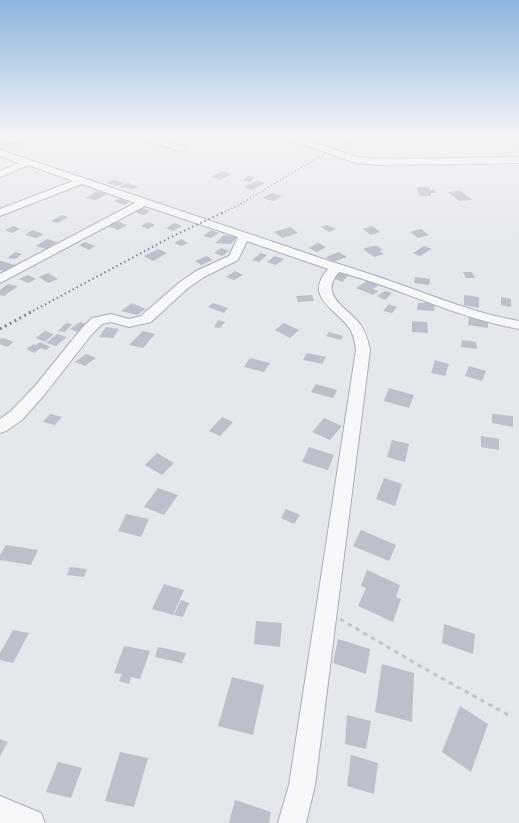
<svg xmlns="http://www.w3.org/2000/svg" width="519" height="823" viewBox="0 0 519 823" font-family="Rubik,sans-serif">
<rect width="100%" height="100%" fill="#e4e7ec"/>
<!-- building -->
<g fill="#bbc0ca">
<path d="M 98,135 L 107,136 L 101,141 L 90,138 Z"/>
<path d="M 8,141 L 13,142 L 19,143 L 13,146 L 0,145 Z"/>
<path d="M 222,171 L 231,174 L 220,180 L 211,177 Z"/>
<path d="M 248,176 L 255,177 L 250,182 L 243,180 Z"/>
<path d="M 114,180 L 125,183 L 118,186 L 107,183 Z"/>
<path d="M 258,180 L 265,183 L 252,190 L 244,187 Z"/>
<path d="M 128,183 L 138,187 L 133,189 L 120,187 Z"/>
<path d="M 417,187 L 430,187 L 430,190 L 435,190 L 436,193 L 431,193 L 431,196 L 419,196 Z"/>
<path d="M 97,191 L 107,194 L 96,200 L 86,198 Z"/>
<path d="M 461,191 L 472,200 L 459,201 L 448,192 Z"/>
<path d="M 272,193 L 282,196 L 273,201 L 263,198 Z"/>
<path d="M 119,199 L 129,202 L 124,205 L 114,201 Z"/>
<path d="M 142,208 L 150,211 L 144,215 L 135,212 Z"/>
<path d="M 62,215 L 68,217 L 57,223 L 51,221 Z"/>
<path d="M 116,221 L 127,225 L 118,230 L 107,226 Z"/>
<path d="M 148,222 L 155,225 L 148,229 L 141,226 Z"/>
<path d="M 175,223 L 182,226 L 173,231 L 166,228 Z"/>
<path d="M 327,225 L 336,229 L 329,232 L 321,227 Z"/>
<path d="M 14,226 L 20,229 L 12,233 L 5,230 Z"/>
<path d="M 372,226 L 380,232 L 371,235 L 363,229 Z"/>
<path d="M 290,227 L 298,233 L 282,238 L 274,232 Z"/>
<path d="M 421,229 L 429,235 L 418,238 L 410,232 Z"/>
<path d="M 32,230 L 44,234 L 36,238 L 25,235 Z"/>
<path d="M 211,230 L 219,233 L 211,238 L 203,236 Z"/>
<path d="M 224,235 L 237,237 L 231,244 L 215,243 Z"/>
<path d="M 47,239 L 57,242 L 46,249 L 36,246 Z"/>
<path d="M 181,239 L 188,243 L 181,246 L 174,243 Z"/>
<path d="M 85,242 L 95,246 L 89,250 L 79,245 Z"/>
<path d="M 318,243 L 326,247 L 317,252 L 309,248 Z"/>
<path d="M 372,246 L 377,246 L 383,250 L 379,251 L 384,254 L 374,257 L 363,249 Z"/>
<path d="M 424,246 L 432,249 L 420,256 L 413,253 Z"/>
<path d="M 221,248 L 229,251 L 222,256 L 214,253 Z"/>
<path d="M 158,249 L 167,253 L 153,261 L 144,256 Z"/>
<path d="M 15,252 L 22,254 L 15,259 L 8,258 Z"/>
<path d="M 339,252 L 347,257 L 333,262 L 326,257 Z"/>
<path d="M 261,253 L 267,255 L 259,262 L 252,260 Z"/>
<path d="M 207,256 L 213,260 L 201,265 L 195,261 Z"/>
<path d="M 275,256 L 284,259 L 276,265 L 267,262 Z"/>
<path d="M 0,261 L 1,261 L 15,265 L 4,271 L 0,270 Z"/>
<path d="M 235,271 L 243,275 L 234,280 L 226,277 Z"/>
<path d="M 340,271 L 349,275 L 342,282 L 333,278 Z"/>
<path d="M 463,272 L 472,272 L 475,278 L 466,278 Z"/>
<path d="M 48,273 L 58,279 L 48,283 L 39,277 Z"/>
<path d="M 28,275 L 36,279 L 28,283 L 19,279 Z"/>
<path d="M 415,277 L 430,279 L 429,285 L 414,283 Z"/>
<path d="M 369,280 L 378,286 L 373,289 L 378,291 L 373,295 L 356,288 Z"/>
<path d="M 8,284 L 18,286 L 4,296 L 0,295 L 0,290 Z"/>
<path d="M 385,291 L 392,293 L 385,300 L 377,296 Z"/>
<path d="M 312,295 L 314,301 L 298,302 L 296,296 Z"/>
<path d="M 464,295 L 479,297 L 479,308 L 464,305 Z"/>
<path d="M 501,297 L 511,299 L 511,307 L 501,305 Z"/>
<path d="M 426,302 L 435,304 L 434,311 L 417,310 L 418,303 L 424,303 Z"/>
<path d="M 132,303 L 146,309 L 137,315 L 121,311 Z"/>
<path d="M 213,303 L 228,308 L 224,313 L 208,307 Z"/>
<path d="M 389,304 L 397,307 L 392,313 L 383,311 Z"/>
<path d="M 469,317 L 488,320 L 488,328 L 468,325 Z"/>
<path d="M 218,320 L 225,322 L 220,328 L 214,327 Z"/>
<path d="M 412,321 L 427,322 L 428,333 L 412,332 Z"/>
<path d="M 80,322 L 86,324 L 77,332 L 70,329 Z"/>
<path d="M 66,323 L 72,324 L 65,332 L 58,331 Z"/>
<path d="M 284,323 L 299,330 L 290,338 L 275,330 Z"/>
<path d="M 106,327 L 119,329 L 113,338 L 99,337 Z"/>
<path d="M 45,331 L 54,334 L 45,342 L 36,338 Z"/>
<path d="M 143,331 L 155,334 L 143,348 L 129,345 Z"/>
<path d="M 329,332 L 343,336 L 341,340 L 326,336 Z"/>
<path d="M 57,334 L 67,337 L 56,346 L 46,343 Z"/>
<path d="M 3,338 L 14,342 L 7,347 L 0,344 L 0,339 Z"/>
<path d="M 462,340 L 476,342 L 477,349 L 461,347 Z"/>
<path d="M 40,342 L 50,347 L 46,350 L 41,348 L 34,353 L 26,349 L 34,344 L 36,345 Z"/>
<path d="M 307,353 L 326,357 L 322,364 L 303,360 Z"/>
<path d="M 86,354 L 96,358 L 85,366 L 75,362 Z"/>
<path d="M 250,358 L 270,363 L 264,372 L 244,367 Z"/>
<path d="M 435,360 L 449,364 L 445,376 L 431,373 Z"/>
<path d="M 469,366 L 486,371 L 482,381 L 465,376 Z"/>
<path d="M 316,384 L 337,390 L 333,398 L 311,392 Z"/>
<path d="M 389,388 L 414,395 L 409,408 L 384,401 Z"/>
<path d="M 50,414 L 62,417 L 55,425 L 43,422 Z"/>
<path d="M 492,414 L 513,416 L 513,427 L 492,423 Z"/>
<path d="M 222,417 L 233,422 L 220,436 L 209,431 Z"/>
<path d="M 324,418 L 342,426 L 330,440 L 312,432 Z"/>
<path d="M 481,436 L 499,439 L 499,450 L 481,447 Z"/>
<path d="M 392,440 L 409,444 L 405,462 L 387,457 Z"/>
<path d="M 309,447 L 334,455 L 328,470 L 302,462 Z"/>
<path d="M 157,453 L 174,463 L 162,475 L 145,465 Z"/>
<path d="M 384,478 L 402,484 L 395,506 L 376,499 Z"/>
<path d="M 158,488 L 178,495 L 164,515 L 144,507 Z"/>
<path d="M 286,509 L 300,515 L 294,524 L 281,518 Z"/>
<path d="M 126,514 L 149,519 L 141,537 L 118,531 Z"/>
<path d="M 361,530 L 396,545 L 389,561 L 353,546 Z"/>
<path d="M 6,545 L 38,550 L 31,565 L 0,560 L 0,555 Z"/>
<path d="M 70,567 L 87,569 L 84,577 L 67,575 Z"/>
<path d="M 367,570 L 400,585 L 396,597 L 401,599 L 393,622 L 358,606 L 366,588 L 361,586 Z"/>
<path d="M 164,584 L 184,590 L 173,615 L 152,609 Z"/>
<path d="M 181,600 L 189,603 L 183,617 L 174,615 Z"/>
<path d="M 256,621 L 282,623 L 280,647 L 254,644 Z"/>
<path d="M 444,624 L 475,634 L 473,654 L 442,643 Z"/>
<path d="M 13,630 L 29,633 L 13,663 L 0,660 L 0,653 Z"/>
<path d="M 338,639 L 370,649 L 366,674 L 333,663 Z"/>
<path d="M 124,646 L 150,651 L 140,679 L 131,677 L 129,684 L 119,681 L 122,674 L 114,673 Z"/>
<path d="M 158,647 L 186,653 L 182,663 L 155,657 Z"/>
<path d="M 382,664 L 414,673 L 412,722 L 375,712 Z"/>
<path d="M 232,677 L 264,685 L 253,735 L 218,726 Z"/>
<path d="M 460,706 L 488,724 L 471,772 L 442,752 Z"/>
<path d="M 347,715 L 371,721 L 366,749 L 345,744 Z"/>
<path d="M 0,739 L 8,742 L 0,756 Z"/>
<path d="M 120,752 L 148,758 L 134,807 L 105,801 Z"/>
<path d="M 351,755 L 378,763 L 374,794 L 347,786 Z"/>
<path d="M 58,762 L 82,768 L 71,798 L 46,792 Z"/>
<path d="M 235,800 L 271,812 L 269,823 L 229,823 Z"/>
</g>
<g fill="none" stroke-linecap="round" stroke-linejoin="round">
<defs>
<g id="minor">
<path d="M 130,134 L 143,134 L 185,147 L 186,149 L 182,152 L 179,151 Z"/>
<path d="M 275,134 L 287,134 L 357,157 L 381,159 L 519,157 L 519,163 L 381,165 L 356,163 Z"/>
<path d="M 0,150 L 297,250 C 330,262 363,271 396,283 C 436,297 477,314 519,321 L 519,329 C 457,318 400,288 339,272 C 318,296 347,307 360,324 C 366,333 368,340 370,350 L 315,785 L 306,823 L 278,823 L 289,785 L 356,350 C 355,342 354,336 350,329 C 336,308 303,298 328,269 L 247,241 L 238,260 L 204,277 L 188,288 L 151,322 L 129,327 L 111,322 L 102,324 L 92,334 L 45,394 L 22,420 L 6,431 L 0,433 L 0,419 L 10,412 L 35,386 L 82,328 L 92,318 L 111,314 L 129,319 L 141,316 L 180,282 L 196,271 L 229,256 L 238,237 L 145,206 L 0,283 L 0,274 L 135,203 L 82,184 L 0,216 L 0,209 L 73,181 L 28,165 L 0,177 L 0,171 L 19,163 L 0,156 Z"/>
<path d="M 0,796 L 41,813 L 45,823 L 0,823 Z"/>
</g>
</defs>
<!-- minor casing -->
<use href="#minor" stroke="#a9aeb7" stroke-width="2"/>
<!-- path -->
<path stroke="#c2c5cb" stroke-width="3" stroke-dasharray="4.5 4.5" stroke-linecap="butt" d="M 340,619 L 425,669 L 512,717"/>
<!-- minor -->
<use href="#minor" fill="#f7f8fa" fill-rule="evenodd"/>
<!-- rail-far2 -->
<path stroke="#7d8696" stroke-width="1.5" stroke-dasharray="1 2.5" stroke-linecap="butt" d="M 222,213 L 239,205 L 327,152 L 367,134"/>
<!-- rail-far1 -->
<path stroke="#7d8696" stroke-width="2" stroke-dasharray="1.5 3" stroke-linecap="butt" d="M 29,313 L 171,237 L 224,212"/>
<!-- rail -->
<path stroke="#7d8696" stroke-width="3" stroke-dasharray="2 3.5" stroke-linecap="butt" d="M 0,329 L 31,312"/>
</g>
<!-- sky -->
<linearGradient id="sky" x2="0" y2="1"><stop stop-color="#8bb4dd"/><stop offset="0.54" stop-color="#f3f4f6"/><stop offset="1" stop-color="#f3f4f6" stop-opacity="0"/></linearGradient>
<rect width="519" height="249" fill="url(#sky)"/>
</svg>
